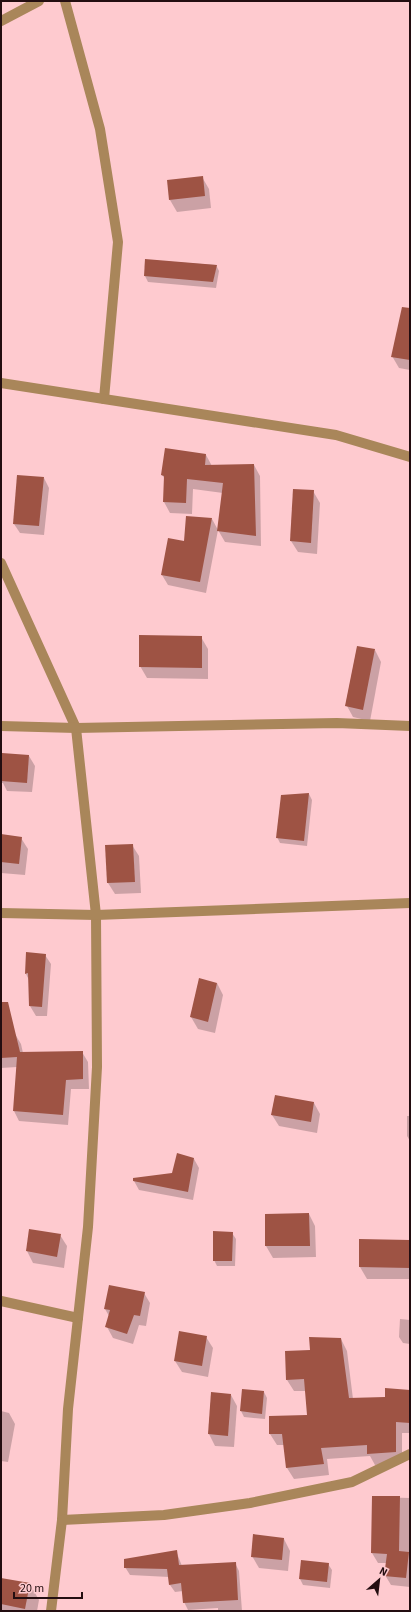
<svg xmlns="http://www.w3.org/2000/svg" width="411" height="1612" viewBox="0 0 411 1612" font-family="'Source Sans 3',sans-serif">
<rect width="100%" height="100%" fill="#fecacf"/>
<!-- shadow -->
<g fill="#0003">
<path d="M 202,177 L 209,189 L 211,208 L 177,212 L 170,200 L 168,181 Z"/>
<path d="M 146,260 L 216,265 L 219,271 L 216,288 L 148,282 L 145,276 Z"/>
<path d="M 410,344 L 410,370 L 399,368 L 392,356 Z"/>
<path d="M 206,455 L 212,466 L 254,465 L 260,476 L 261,546 L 225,542 L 218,530 L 206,593 L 168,585 L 162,575 L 185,542 L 212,519 L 218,530 L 223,493 L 193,489 L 192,514 L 170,513 L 164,502 L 165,479 L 162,475 Z"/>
<path d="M 44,478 L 49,488 L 44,535 L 20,533 L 14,524 Z"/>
<path d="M 313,491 L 320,503 L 317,554 L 298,552 L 291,541 Z"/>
<path d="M 201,637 L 208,649 L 208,679 L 147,678 L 140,666 Z"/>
<path d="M 375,650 L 381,662 L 370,721 L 353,717 L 347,706 Z"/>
<path d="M 1,755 L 29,756 L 35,766 L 32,792 L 7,791 L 3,783 L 1,783 Z"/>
<path d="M 309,794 L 312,800 L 307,846 L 280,843 L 277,837 L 282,796 Z"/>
<path d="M 1,835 L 21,838 L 28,849 L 25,875 L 1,873 Z"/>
<path d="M 132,845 L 139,856 L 141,893 L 115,894 L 108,883 Z"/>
<path d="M 45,955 L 51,964 L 47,1016 L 36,1016 L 30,1006 L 29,980 L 26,974 Z"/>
<path d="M 217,983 L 223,995 L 215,1033 L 198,1029 L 191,1017 Z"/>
<path d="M 15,1034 L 21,1044 L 23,1053 L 82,1052 L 88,1062 L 89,1089 L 71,1089 L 68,1125 L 19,1121 L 14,1111 L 17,1067 L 1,1068 L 1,1035 Z"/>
<path d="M 314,1103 L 320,1114 L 317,1133 L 279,1126 L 272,1115 Z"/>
<path d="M 407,1116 L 410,1116 L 410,1141 L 407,1136 Z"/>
<path d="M 194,1159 L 199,1168 L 193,1200 L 139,1190 L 134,1181 L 172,1174 Z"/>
<path d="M 309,1214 L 315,1226 L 316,1257 L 273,1258 L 266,1246 L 266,1215 Z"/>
<path d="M 30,1230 L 60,1235 L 67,1246 L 64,1268 L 33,1263 L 27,1251 Z"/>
<path d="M 232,1233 L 236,1239 L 235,1266 L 217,1266 L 214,1260 Z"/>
<path d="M 360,1240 L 410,1241 L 410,1279 L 367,1279 L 360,1267 Z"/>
<path d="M 144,1293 L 150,1303 L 146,1326 L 139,1325 L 133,1344 L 113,1338 L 107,1327 L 109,1316 L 105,1309 Z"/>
<path d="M 400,1319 L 410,1320 L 410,1344 L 403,1343 L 399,1337 Z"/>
<path d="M 206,1337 L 213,1348 L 208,1377 L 182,1372 L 175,1361 Z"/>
<path d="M 341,1339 L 347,1351 L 353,1399 L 386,1398 L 410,1391 L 410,1433 L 402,1433 L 402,1463 L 375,1465 L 370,1456 L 327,1459 L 329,1475 L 294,1479 L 287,1468 L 284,1445 L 277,1445 L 270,1434 L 308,1416 L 306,1391 L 294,1391 L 287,1380 L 311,1351 Z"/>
<path d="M 264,1392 L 267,1398 L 265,1419 L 244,1417 L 241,1411 Z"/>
<path d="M 231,1395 L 237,1406 L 234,1447 L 215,1446 L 209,1434 Z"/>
<path d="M 1,1411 L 9,1413 L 15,1424 L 8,1462 L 1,1461 Z"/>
<path d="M 373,1497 L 410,1498 L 410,1587 L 391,1585 L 385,1575 L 387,1563 L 378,1563 L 372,1553 Z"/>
<path d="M 284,1539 L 290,1551 L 288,1571 L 259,1568 L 252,1556 Z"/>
<path d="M 176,1551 L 182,1566 L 235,1563 L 239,1571 L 242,1611 L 218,1611 L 218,1608 L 188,1610 L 184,1602 L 183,1591 L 175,1592 L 170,1585 L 169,1577 L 130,1575 L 125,1567 Z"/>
<path d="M 328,1564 L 332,1570 L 330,1588 L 303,1585 L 300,1579 Z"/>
<path d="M 1,1579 L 30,1584 L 39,1600 L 37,1611 L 1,1611 Z"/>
</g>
<!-- building -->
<g fill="#9e5344">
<path d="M 203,176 L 205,196 L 169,200 L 167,180 Z"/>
<path d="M 145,259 L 217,265 L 213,282 L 144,276 Z"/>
<path d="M 402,307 L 410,308 L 410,360 L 391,357 Z"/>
<path d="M 165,448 L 206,454 L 205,465 L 254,464 L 256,536 L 217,531 L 223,483 L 187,479 L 186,503 L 163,502 L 164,476 L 161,475 Z"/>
<path d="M 17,475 L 44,477 L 39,526 L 13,524 Z"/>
<path d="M 293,489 L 314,490 L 311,543 L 290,541 Z"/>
<path d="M 186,516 L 212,518 L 200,582 L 161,575 L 168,538 L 184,541 Z"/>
<path d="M 139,635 L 202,636 L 202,668 L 139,667 Z"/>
<path d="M 357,646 L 375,649 L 363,710 L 345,706 Z"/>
<path d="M 2,753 L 29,755 L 27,783 L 1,781 Z"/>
<path d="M 309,793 L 304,841 L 276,838 L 281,795 Z"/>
<path d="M 1,834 L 22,837 L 19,864 L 1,862 Z"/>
<path d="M 133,844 L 135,882 L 107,883 L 105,845 Z"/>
<path d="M 26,952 L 46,954 L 42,1007 L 29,1006 L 28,973 L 25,974 Z"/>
<path d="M 199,978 L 217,983 L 208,1022 L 190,1017 Z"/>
<path d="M 1,1002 L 8,1002 L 20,1052 L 83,1051 L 83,1079 L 66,1080 L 63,1115 L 13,1111 L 17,1057 L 1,1058 Z"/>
<path d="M 275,1095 L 314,1102 L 311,1122 L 271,1115 Z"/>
<path d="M 177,1153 L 194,1158 L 188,1192 L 133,1181 L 133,1178 L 172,1173 Z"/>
<path d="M 309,1213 L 310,1246 L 265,1246 L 265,1214 Z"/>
<path d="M 29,1229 L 61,1234 L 57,1257 L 26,1251 Z"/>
<path d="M 213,1231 L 233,1232 L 232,1261 L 213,1261 Z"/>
<path d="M 359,1239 L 410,1240 L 410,1268 L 359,1267 Z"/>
<path d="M 109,1285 L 145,1292 L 140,1316 L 134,1315 L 127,1334 L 105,1327 L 110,1310 L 104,1309 Z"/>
<path d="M 179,1331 L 207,1336 L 202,1366 L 174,1361 Z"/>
<path d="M 309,1337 L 341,1338 L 349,1398 L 385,1397 L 385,1388 L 410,1390 L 410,1423 L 396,1422 L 396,1452 L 367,1454 L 367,1445 L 321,1448 L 324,1464 L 286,1468 L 282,1434 L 269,1434 L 269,1416 L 307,1415 L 304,1379 L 286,1380 L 285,1351 L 310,1350 Z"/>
<path d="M 242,1389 L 264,1391 L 262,1414 L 240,1411 Z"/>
<path d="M 211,1392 L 231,1394 L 228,1436 L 208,1434 Z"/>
<path d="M 372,1496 L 400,1496 L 399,1551 L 409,1552 L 406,1578 L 384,1576 L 387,1554 L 371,1553 Z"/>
<path d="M 253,1534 L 284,1538 L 282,1560 L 251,1557 Z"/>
<path d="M 177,1550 L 179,1565 L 236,1562 L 238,1600 L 183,1603 L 181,1583 L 169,1585 L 167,1569 L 124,1568 L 124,1559 Z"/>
<path d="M 301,1560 L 329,1563 L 327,1582 L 299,1579 Z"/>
<path d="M 1,1578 L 30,1583 L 25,1609 L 1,1604 Z"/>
</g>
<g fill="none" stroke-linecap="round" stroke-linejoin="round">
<!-- street -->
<g stroke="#a9865a" stroke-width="10">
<path d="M 65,1 L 100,129 L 118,242 L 104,399"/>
<path d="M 1,21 L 39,1"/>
<path d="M 1,383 L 336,435 L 410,457"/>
<path d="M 1,563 L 76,728 L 96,915 L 97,1067 L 88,1227 L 68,1409 L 62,1520 L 51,1611"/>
<path d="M 1,726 L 76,728 L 337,723 L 410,726"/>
<path d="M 1,913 L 96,915 L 410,903"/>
<path d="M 1,1301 L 78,1318"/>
<path d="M 62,1520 L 164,1515 L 250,1503 L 352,1482 L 410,1454"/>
</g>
</g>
<!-- border -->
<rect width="411" height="1612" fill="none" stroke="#230d10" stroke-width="4"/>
<!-- north arrow -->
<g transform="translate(379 1580) rotate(28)" stroke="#fecacf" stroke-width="3" paint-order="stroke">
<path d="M0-3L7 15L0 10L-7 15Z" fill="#230d10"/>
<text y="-6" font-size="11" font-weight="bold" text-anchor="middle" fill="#230d10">N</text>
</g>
<!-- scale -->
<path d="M14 1592v6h68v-6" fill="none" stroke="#230d10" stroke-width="2"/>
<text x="20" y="1592" font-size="12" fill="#230d10" stroke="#fecacf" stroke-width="3" paint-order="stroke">20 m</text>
</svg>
